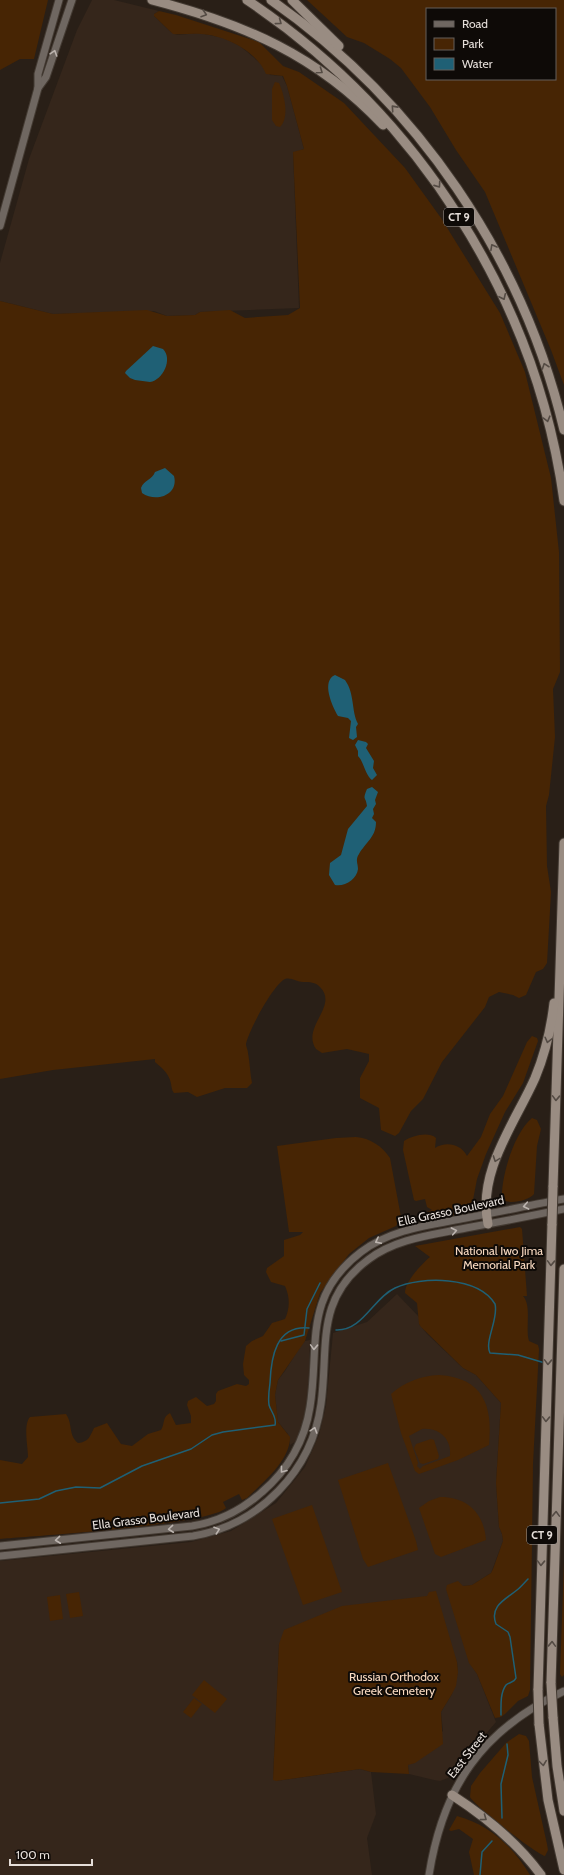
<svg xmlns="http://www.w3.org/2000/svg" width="564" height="1875" viewBox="0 0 564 1875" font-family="Cabin,sans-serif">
<rect width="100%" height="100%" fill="#291f17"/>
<!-- built -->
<g fill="#35261b">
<path d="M 92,0 L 114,0 L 159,11 L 154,14 L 154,16 L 171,32 L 177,35 L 199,33 L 224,38 L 240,46 L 260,63 L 270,75 L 282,76 L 287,86 L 304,149 L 293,153 L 299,308 L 200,312 L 195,315 L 167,316 L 154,311 L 53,314 L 0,301 L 0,263 L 29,159 L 77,30 Z"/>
<path d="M 397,1294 L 419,1317 L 419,1324 L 427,1334 L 463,1368 L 476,1375 L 501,1403 L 496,1483 L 499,1527 L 502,1534 L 503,1541 L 491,1573 L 472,1585 L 463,1586 L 469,1662 L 477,1674 L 496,1722 L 448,1778 L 440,1781 L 434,1780 L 409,1774 L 408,1765 L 443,1731 L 441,1712 L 452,1694 L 458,1672 L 457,1662 L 428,1596 L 279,1645 L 273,1778 L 276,1781 L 360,1769 L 371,1772 L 376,1814 L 367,1838 L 372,1875 L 0,1875 L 0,1561 L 191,1542 L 231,1531 L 276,1503 L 305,1467 L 319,1435 L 326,1406 L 333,1333 L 367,1322 Z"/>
<path d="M 310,1340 L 308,1400 L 306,1414 L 296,1441 L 290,1445 L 288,1434 L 278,1422 L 275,1395 L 278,1380 L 285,1371 L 300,1347 L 305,1341 Z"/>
</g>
<!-- green -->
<g fill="#472504" fill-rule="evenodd">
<path d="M 0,0 L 48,0 L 34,59 L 20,59 L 0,70 Z"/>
<path d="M 307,0 L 564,0 L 564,385 L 551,350 L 485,192 L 456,150 L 430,107 L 401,68 L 390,59 L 364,43 L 347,37 ZM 427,9 L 555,9 L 555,79 L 427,79 Z"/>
<path d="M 159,11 L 176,15 L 259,42 L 283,66 L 299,72 L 344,103 L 405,168 L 441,218 L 500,313 L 525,372 L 551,478 L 559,552 L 560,672 L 553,689 L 555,737 L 549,795 L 546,806 L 547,866 L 551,892 L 547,963 L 543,969 L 536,972 L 526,995 L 519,998 L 513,995 L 499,992 L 489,997 L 485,1007 L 442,1062 L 423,1099 L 411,1111 L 399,1133 L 395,1136 L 381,1130 L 379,1108 L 360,1098 L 360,1078 L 369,1061 L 369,1054 L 347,1049 L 322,1053 L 316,1049 C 301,1027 339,1006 320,987 C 315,982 310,982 303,982 C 297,982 291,977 285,979 C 273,985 249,1030 246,1044 C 246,1047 248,1050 248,1053 C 250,1063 250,1074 252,1083 L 247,1088 L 225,1088 L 197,1097 L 188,1092 L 174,1093 C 171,1089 172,1086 170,1080 C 168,1073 161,1067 155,1062 L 155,1059 L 53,1070 L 0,1079 L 0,301 L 53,314 L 147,310 L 167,316 L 195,315 L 200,312 L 230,310 L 245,318 L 288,315 L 300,308 L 293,152 L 304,149 L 287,86 L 283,76 L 266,74 C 257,51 224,35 201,34 C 192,33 182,35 173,34 L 154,16 L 154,14 Z"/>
<path d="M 275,82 L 279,83 C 284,94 290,117 280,127 L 276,126 L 272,120 L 272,89 Z"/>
<path d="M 532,1036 L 537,1038 L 538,1041 L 523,1083 L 505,1112 L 486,1154 L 477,1179 L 473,1200 L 464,1213 L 440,1218 L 429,1218 L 427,1212 L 432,1210 L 427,1207 L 425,1199 L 416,1201 L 414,1200 L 403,1150 L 404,1141 C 412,1136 428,1131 436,1138 L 435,1148 C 446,1141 461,1144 467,1156 L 481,1137 L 490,1114 L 503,1096 L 527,1042 Z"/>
<path d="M 532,1118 L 537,1120 L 541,1129 L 537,1146 L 534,1194 C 528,1201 508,1205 502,1199 C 501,1176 514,1133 532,1118 Z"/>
<path d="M 356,1137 C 370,1138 382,1146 390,1158 L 401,1217 L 396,1226 L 369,1238 L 349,1254 L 320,1293 L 305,1341 L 278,1380 L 275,1395 L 278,1422 L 290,1437 C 290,1461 263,1482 247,1498 L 242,1500 L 239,1494 L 223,1502 L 226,1508 C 209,1525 34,1536 0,1539 L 0,1460 L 22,1464 L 28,1457 C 28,1446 23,1425 30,1417 L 66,1414 C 73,1424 68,1435 78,1443 C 89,1442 90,1436 94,1428 L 107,1423 L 121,1444 L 132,1446 L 148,1434 L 161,1430 C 165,1424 162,1417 170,1413 L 176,1425 L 191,1423 L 191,1416 L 187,1405 L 188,1401 L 196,1397 L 207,1406 L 214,1404 L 216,1401 L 216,1394 L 218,1391 L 237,1384 L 246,1386 L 249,1384 L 249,1380 L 244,1375 L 243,1364 L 246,1346 L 252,1341 L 263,1336 L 272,1323 L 285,1319 C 290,1308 290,1297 285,1286 L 271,1282 L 266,1272 L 267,1268 L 284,1256 L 284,1240 L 300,1235 L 303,1232 L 289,1232 L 277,1146 L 336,1138 Z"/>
<path d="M 520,1227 L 522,1229 L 527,1296 L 523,1296 C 532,1306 525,1328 529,1341 L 538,1345 L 539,1349 L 533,1464 L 530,1690 L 528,1696 L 518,1701 L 505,1714 L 501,1717 L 495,1718 L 477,1674 L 469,1663 L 446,1589 L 447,1585 L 458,1581 L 463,1586 L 472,1585 L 491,1573 L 493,1569 L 503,1541 L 502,1534 L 499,1527 L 496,1483 L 501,1403 L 476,1375 L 463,1368 L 421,1327 L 419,1324 L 417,1303 L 405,1293 C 405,1281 422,1264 430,1257 L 415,1246 Z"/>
<path d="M 439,1375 C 483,1378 493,1405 489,1445 L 458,1460 L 419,1474 L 415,1471 L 401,1433 L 391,1394 C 405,1382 420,1376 439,1375 ZM 422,1429 C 439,1427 452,1439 450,1456 L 423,1466 L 420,1469 L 417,1466 L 418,1463 L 409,1436 Z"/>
<path d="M 431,1439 L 434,1440 L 439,1456 L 438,1459 L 423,1464 L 420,1463 L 414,1448 L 416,1444 Z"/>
<path d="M 388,1463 L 416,1541 L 418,1550 L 368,1567 L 363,1559 L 338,1480 Z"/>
<path d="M 440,1497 C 467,1497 484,1513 486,1540 L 441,1557 L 435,1554 L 419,1508 L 429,1501 Z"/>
<path d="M 312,1505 L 342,1592 L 303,1605 L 272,1519 Z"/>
<path d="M 564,1562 L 564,1675 L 562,1677 L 560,1674 Z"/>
<path d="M 436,1591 L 457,1662 L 458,1672 L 456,1686 L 452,1694 L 441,1712 L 443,1744 L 415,1763 L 408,1765 L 409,1774 L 371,1772 L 360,1769 L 276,1781 L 273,1780 L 279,1644 L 284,1630 L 342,1606 L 427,1596 L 429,1592 Z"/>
<path d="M 79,1592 L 83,1616 L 70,1618 L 66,1594 Z"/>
<path d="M 60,1595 L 63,1619 L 50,1621 L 47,1597 Z"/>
<path d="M 204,1680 L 227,1699 L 215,1713 L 192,1695 Z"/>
<path d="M 194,1698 L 202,1704 L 191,1718 L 183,1712 Z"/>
<path d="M 519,1734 L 526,1736 L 529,1741 L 532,1777 L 547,1844 L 548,1850 L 545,1856 C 535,1853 476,1807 470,1797 L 471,1786 L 480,1773 L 506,1743 Z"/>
<path d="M 457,1816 C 490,1825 513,1847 530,1875 L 474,1875 L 469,1852 L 473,1839 L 459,1829 L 451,1831 L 449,1830 Z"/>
</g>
<!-- water -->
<g fill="#1f6075">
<path d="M 153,346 L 163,349 C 173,359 163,380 150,382 L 135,380 L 130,378 L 125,373 L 126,371 Z"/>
<path d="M 165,468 L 174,476 C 179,495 156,503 142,493 L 141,488 C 144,480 152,480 155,472 Z"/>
<path d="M 335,675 L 345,680 C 355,694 351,710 358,724 L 356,727 L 357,737 L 353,740 L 349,738 L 351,721 L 348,718 L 338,716 C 332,706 321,681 335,675 Z"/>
<path d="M 358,740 L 366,742 L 368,744 L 366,748 L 374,761 L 373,768 L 377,775 L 372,780 C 365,775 364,762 358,756 L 358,751 L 355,745 Z"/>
<path d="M 372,787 L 378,792 L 375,800 L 376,804 L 373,809 L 374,814 L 372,818 L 376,822 C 376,837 366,842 359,854 C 355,860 358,863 358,869 C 357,879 345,887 335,885 L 329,875 L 330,863 L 341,855 L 348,829 L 367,806 C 366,796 362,801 367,789 Z"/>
</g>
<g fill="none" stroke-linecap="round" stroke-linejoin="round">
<!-- stream -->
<g stroke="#1f6075" stroke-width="1.5">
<path d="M 336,1330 C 363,1331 373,1298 395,1288 C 421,1276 478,1276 495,1304 C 499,1318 484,1342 490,1353 L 518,1355 L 545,1363"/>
<path d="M 281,1341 L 304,1335 L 307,1309 L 320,1283"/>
<path d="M 0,1503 L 39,1499 L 56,1491 L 76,1487 L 100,1488 L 142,1466 L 191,1449 L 212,1435 L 223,1432 L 275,1425 C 277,1417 271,1412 269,1405 C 268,1398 269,1390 270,1383 C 271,1357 276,1325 309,1328"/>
<path d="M 501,1715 C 501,1706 500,1693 506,1685 C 509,1682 514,1683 516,1678 L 510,1637 L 508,1632 L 496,1624 C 489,1606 506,1599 517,1590 C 521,1587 525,1582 528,1579"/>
<path d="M 502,1818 L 501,1784 L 508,1755 L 507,1744"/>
<path d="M 480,1875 L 482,1852 L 492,1841"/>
</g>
<defs>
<g id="secondary">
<path d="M 38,88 L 46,77 L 72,0"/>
<path d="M 0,226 L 38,88 L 38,74 L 59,0"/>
<path d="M 0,1546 L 192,1526 C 218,1522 242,1510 262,1492 C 288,1470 305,1440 310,1407 C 320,1345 302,1297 361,1252 C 391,1229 430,1225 466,1218 C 499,1212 531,1205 564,1199"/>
<path d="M 0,1556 L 193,1536 C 259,1525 312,1471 321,1404 C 329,1347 314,1299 369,1259 C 397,1238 433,1235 466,1228 C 499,1222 531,1216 564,1209"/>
<path d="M 429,1875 C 443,1786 482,1730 564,1691"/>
</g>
<g id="motorway">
<path d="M 152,0 C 244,24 317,55 383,125"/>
<path d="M 247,0 C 418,114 536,298 564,501"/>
<path d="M 271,0 C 417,102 523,257 564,430"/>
<path d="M 292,0 L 339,46"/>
<path d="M 553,1187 L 564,843"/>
<path d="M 488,1224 C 477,1172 515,1123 535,1078 C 545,1054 551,1029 554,1003"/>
<path d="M 551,1683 L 564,1269"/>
<path d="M 538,1690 L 552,1224"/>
<path d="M 553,1717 L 557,1766 L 564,1811"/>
<path d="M 539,1724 L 548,1800 L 564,1870"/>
<path d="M 452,1795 C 486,1817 517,1842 541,1875"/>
</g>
</defs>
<!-- secondary casing -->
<use href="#secondary" stroke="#433a32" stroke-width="9"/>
<!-- motorway casing -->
<use href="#motorway" stroke="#433a32" stroke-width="11"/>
<!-- secondary -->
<use href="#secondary" stroke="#6f6761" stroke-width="7"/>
<!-- motorway -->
<use href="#motorway" stroke="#998c82" stroke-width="9"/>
<defs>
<g id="motorway-bridge">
<path d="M 552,1224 L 553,1187"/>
<path d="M 551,1683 L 553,1717"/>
<path d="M 538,1690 L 539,1724"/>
</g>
</defs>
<!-- motorway-bridge casing -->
<use href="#motorway-bridge" stroke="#433a32" stroke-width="11" stroke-linecap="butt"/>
<!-- motorway-bridge -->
<use href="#motorway-bridge" stroke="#998c82" stroke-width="9"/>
</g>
<!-- one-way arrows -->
<defs><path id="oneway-chevron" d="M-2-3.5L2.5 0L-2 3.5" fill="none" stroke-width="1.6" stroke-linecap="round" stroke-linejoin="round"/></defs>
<g stroke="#544b44">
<use href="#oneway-chevron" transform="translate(204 14) rotate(18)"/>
<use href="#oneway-chevron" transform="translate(279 22) rotate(37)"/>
<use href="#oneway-chevron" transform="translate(320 71) rotate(35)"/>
<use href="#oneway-chevron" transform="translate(394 108) rotate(-132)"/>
<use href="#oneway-chevron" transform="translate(438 185) rotate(55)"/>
<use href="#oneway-chevron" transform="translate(493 247) rotate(-119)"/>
<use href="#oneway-chevron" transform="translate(503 297) rotate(65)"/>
<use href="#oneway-chevron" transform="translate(545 366) rotate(-109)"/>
<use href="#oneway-chevron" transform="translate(547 419) rotate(75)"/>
<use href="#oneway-chevron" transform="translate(548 1040) rotate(104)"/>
<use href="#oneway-chevron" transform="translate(556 1098) rotate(92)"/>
<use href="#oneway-chevron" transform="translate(496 1159) rotate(110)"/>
<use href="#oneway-chevron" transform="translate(551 1263) rotate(92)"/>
<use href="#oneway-chevron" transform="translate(548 1362) rotate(92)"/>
<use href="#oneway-chevron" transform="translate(546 1419) rotate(92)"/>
<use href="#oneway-chevron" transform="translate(556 1514) rotate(-88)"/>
<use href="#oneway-chevron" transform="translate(541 1563) rotate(92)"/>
<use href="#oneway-chevron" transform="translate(552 1644) rotate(-88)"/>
<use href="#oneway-chevron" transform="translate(543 1763) rotate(83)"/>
<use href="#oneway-chevron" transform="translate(484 1818) rotate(36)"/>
</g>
<g stroke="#bcb4af">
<use href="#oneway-chevron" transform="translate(54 53) rotate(-72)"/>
<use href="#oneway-chevron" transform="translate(526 1206) rotate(169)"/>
<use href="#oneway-chevron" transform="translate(454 1231) rotate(-11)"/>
<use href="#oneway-chevron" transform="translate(378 1241) rotate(153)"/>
<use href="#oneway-chevron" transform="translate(314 1347) rotate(92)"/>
<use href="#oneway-chevron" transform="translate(314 1430) rotate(-72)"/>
<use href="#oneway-chevron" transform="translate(283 1470) rotate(128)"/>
<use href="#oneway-chevron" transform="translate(171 1529) rotate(174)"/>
<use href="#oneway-chevron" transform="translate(217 1530) rotate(-19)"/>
<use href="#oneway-chevron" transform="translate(58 1540) rotate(174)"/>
</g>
<g text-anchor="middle" stroke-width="4" stroke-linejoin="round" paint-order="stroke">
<!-- shield labels -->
<g fill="#0e0a07" stroke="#a49e9a" stroke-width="1">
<rect x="444" y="208" width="30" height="18" rx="3"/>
<rect x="527" y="1526" width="30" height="18" rx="3"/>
</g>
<g font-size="11" font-weight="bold" fill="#e5ded9">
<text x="459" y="221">CT 9</text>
<text x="542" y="1539">CT 9</text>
</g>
<!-- street labels -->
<g font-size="12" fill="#e5ded9" stroke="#0e0a07">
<text transform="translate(451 1211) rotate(-12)" y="4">Ella Grasso Boulevard</text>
<text transform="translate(146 1519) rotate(-7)" y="4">Ella Grasso Boulevard</text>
<text transform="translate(467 1755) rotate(-52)" y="4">East Street</text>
</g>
<!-- park labels -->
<g font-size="12" fill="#f9dac1" stroke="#0e0a07">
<text x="499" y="1255">National Iwo Jima<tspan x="499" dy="14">Memorial Park</tspan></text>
<text x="394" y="1681">Russian Orthodox<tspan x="394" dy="14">Greek Cemetery</tspan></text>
</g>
</g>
<!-- legend -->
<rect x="426" y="8" width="130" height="72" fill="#0e0a07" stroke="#645f5b"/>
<rect x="434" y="21" width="20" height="6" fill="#6f6761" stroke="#645f5b"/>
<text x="462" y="28" font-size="12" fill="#e5ded9">Road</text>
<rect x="434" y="38" width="20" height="12" fill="#472504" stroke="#645f5b"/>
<text x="462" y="48" font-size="12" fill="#e5ded9">Park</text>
<rect x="434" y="58" width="20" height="12" fill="#1f6075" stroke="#645f5b"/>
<text x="462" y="68" font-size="12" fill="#e5ded9">Water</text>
<!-- scale -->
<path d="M10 1859v6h82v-6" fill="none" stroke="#e5ded9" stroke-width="2"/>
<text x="16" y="1859" font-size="12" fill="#e5ded9" stroke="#0e0a07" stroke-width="3" paint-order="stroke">100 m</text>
</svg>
